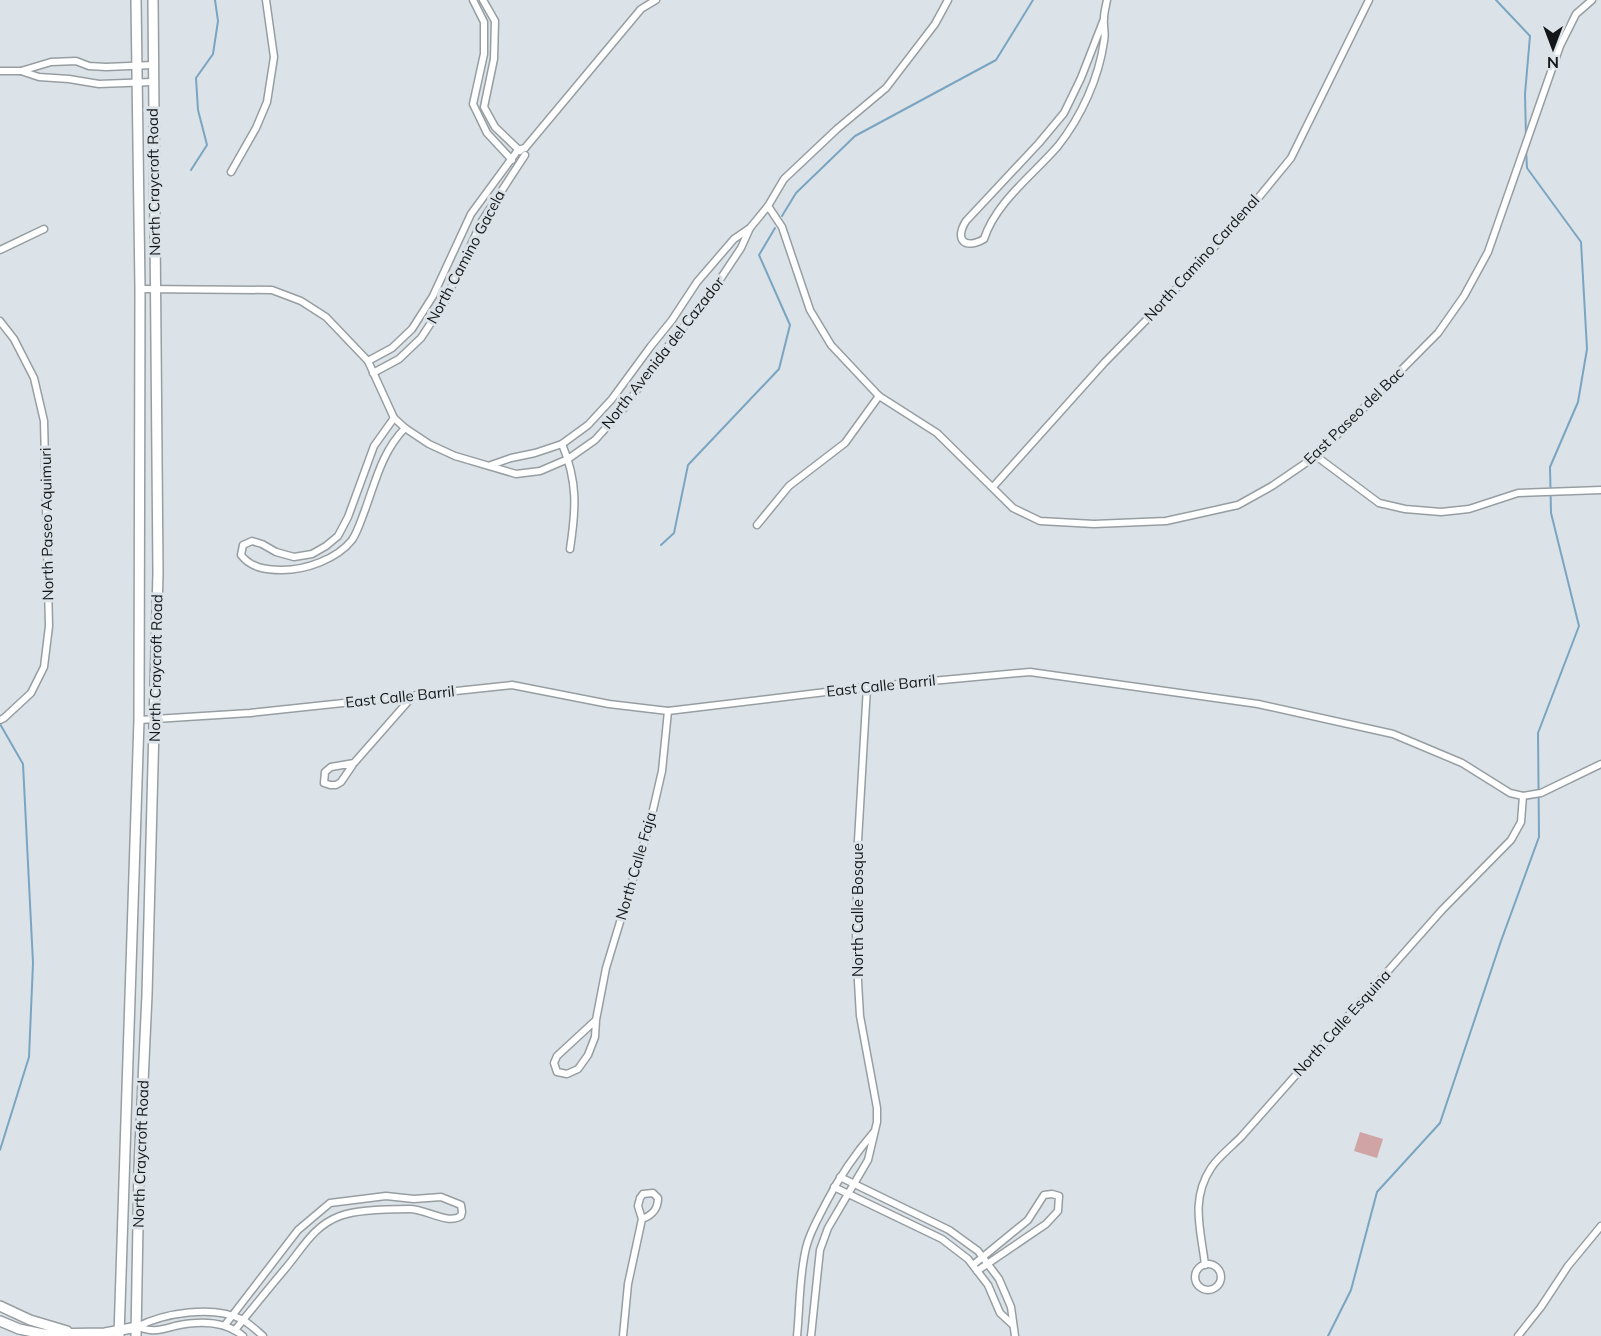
<svg xmlns="http://www.w3.org/2000/svg" width="1601" height="1336" viewBox="0 0 1601 1336" font-family="Mulish,sans-serif">
<rect width="100%" height="100%" fill="#dce3e8"/>
<!-- green -->
<path fill="#d0a3a4" d="M 1360,1132 L 1383,1139 L 1377,1158 L 1354,1151 Z"/>
<g fill="none" stroke-linecap="round" stroke-linejoin="round">
<!-- stream -->
<g stroke="#7aa5c2" stroke-width="2">
<path d="M 1496,0 L 1530,36 L 1525,94 L 1526,138"/>
<path d="M 191,170 L 207,145 L 198,110 L 196,78 L 213,54 L 218,21 L 215,0"/>
<path d="M 782,216 L 796,193 L 855,136 L 996,60 L 1033,0"/>
<path d="M 661,545 L 674,533 L 688,465 L 779,369 L 790,325 L 759,255 L 775,228"/>
<path d="M 0,724 L 23,764 L 33,963 L 29,1057 L 0,1150"/>
<path d="M 1328,1336 L 1351,1290 L 1377,1192 L 1440,1123 L 1501,941 L 1539,837 L 1538,733 L 1579,626 L 1551,513 L 1550,467 L 1578,402 L 1587,349 L 1581,242 L 1527,168 L 1526,149"/>
</g>
<defs>
<g id="street">
<path d="M 473,0 L 484,22 L 484,54 L 473,104 L 487,133 L 512,160"/>
<path d="M 483,0 L 495,21 L 494,59 L 484,107 L 495,127 L 520,151"/>
<path d="M 1104,19 L 1081,78 L 1064,113 L 1039,143 L 966,221 C 954,240 965,250 984,239 C 996,202 1033,175 1058,146 C 1081,117 1099,78 1104,41 C 1106,34 1103,26 1104,18 C 1104,12 1106,6 1107,0"/>
<path d="M 0,71 L 21,71 L 39,77 L 69,79 L 99,84 L 152,82"/>
<path d="M 21,71 L 51,62 L 76,61 L 89,66 L 106,67 L 153,65"/>
<path d="M 525,148 L 641,9 L 656,0"/>
<path d="M 231,172 L 256,128 L 267,102 L 274,57 L 266,0"/>
<path d="M 768,206 L 782,227 L 810,310 L 831,345 L 879,396 L 937,433 L 1013,508 L 1040,521 L 1094,524 L 1166,521 L 1238,505 L 1272,486 L 1316,456 L 1438,333 L 1464,296 L 1488,252 L 1560,46 L 1576,14 L 1592,0"/>
<path d="M 0,250 L 44,229"/>
<path d="M 140,289 L 272,290 L 301,301 L 326,317 L 368,361 L 394,418 L 405,428 L 429,444 L 455,456 L 516,474 L 540,471 L 568,459 L 595,440 L 625,407 L 661,355 L 711,293 L 741,248 L 750,228"/>
<path d="M 0,321 L 14,339 L 34,378 L 44,421 L 49,626 L 44,667 L 31,693 L 4,718 L 0,720"/>
<path d="M 368,361 L 392,348 L 412,329 L 433,296 L 471,214 L 518,150 L 525,148"/>
<path d="M 373,373 L 399,359 L 421,338 L 444,303 L 482,221 L 525,155"/>
<path d="M 394,418 L 374,446 L 348,517 L 338,536 L 326,546 L 312,554 L 294,557 L 276,552 L 262,544 L 252,541 L 243,545 L 241,555 C 251,568 266,570 282,570 C 306,570 337,559 352,540 C 358,531 361,520 365,510 C 376,480 382,452 405,428"/>
<path d="M 562,444 C 578,482 576,509 570,549"/>
<path d="M 1316,456 L 1379,503 L 1405,509 L 1441,512 L 1469,509 L 1518,493 L 1601,490"/>
<path d="M 491,465 L 511,458 L 535,453 L 562,444 L 588,425 L 612,399 L 651,346 L 672,320 L 697,282 L 734,239 L 750,228 L 768,206 L 784,179 L 837,129 L 886,88 L 935,24 L 948,0"/>
<path d="M 993,487 L 1105,362 L 1162,304 L 1250,208 L 1291,158 L 1369,0"/>
<path d="M 757,525 L 789,486 L 845,443 L 879,396"/>
<path d="M 139,720 L 250,713 L 512,685 L 609,704 L 668,711 L 867,687 L 1030,672 L 1258,704 L 1393,734 L 1462,763 L 1510,793 L 1523,796 L 1541,793 L 1601,764"/>
<path d="M 354,763 L 331,767 L 325,772 L 324,783 L 330,785 L 336,785 L 341,782 L 354,763 L 412,697"/>
<path d="M 596,1020 L 557,1056 L 554,1063 L 557,1072 L 567,1074 L 578,1069 L 588,1055 L 595,1037 L 596,1020 L 606,968 L 650,823 L 662,771 L 668,711"/>
<path d="M 840,1177 L 949,1230 L 978,1251 L 999,1279 L 1011,1307 L 1015,1336"/>
<path d="M 834,1187 L 942,1239 L 968,1259 L 988,1285 L 1000,1313 L 1013,1325"/>
<circle cx="1208" cy="1277" r="13"/>
<path d="M 973,1265 L 1028,1220 L 1044,1195 L 1052,1194 L 1059,1196 L 1058,1211 L 1046,1224 L 977,1271"/>
<path d="M 1205,1265 C 1201,1230 1190,1200 1211,1168 C 1218,1157 1231,1147 1241,1137 L 1442,910 L 1511,840 L 1521,822 L 1523,796"/>
<path d="M 225,1325 L 298,1230 L 330,1203 L 386,1196 L 414,1199 L 441,1197 L 461,1205 L 462,1212 L 461,1216 C 447,1225 427,1209 409,1209 C 391,1209 356,1210 340,1216 C 313,1226 303,1248 285,1269 C 268,1289 252,1309 235,1330"/>
<path d="M 137,1327 C 164,1313 213,1305 241,1319 C 249,1323 256,1330 263,1336"/>
<path d="M 137,1327 C 142,1328 147,1330 151,1330 C 159,1331 168,1328 175,1326 C 198,1321 224,1320 243,1336"/>
<path d="M 623,1336 L 628,1284 L 642,1219 L 638,1206 L 640,1198 L 643,1194 L 653,1193 L 658,1198 C 658,1209 653,1215 642,1219"/>
<path d="M 797,1336 C 800,1307 799,1277 806,1248 C 810,1231 819,1217 827,1201 C 840,1176 855,1154 874,1132"/>
<path d="M 811,1336 L 820,1250 L 828,1228 L 868,1160 L 877,1122 L 877,1108 L 860,1016 L 856,947 L 858,841 L 867,687"/>
<path d="M 1518,1336 L 1541,1307 L 1568,1266 L 1601,1226"/>
</g>
<g id="secondary">
<path d="M 0,1306 L 30,1320 L 67,1331"/>
<path d="M 0,1321 L 19,1329 L 43,1334 L 105,1333 L 137,1327"/>
<path d="M 119,1336 L 139,720 L 140,289 L 136,0"/>
<path d="M 136,1336 L 139,1169 L 147,995 L 158,573 L 153,0"/>
</g>
</defs>
<!-- street casing -->
<use href="#street" stroke="#979ea2" stroke-width="9"/>
<!-- secondary casing -->
<use href="#secondary" stroke="#979ea2" stroke-width="12"/>
<!-- street -->
<use href="#street" stroke="#fff" stroke-width="6"/>
<!-- secondary -->
<use href="#secondary" stroke="#fff" stroke-width="9"/>
</g>
<g text-anchor="middle" stroke-width="6" stroke-linejoin="round" paint-order="stroke">
<!-- street labels -->
<g font-size="15" fill="#141719" stroke="#dce3e8">
<text transform="translate(154 182) rotate(-91)" y="5">North Craycroft Road</text>
<text transform="translate(466 257) rotate(-62)" y="5">North Camino Gacela</text>
<text transform="translate(1202 258) rotate(-48)" y="5">North Camino Cardenal</text>
<text transform="translate(663 353) rotate(-52)" y="5">North Avenida del Cazador</text>
<text transform="translate(1354 416) rotate(-44)" y="5">East Paseo del Bac</text>
<text transform="translate(47 524) rotate(-91)" y="5">North Paseo Aquimuri</text>
<text transform="translate(156 668) rotate(-89)" y="5">North Craycroft Road</text>
<text transform="translate(881 686) rotate(-6)" y="5">East Calle Barril</text>
<text transform="translate(400 697) rotate(-6)" y="5">East Calle Barril</text>
<text transform="translate(636 866) rotate(-74)" y="5">North Calle Faja</text>
<text transform="translate(858 910) rotate(-90)" y="5">North Calle Bosque</text>
<text transform="translate(1342 1023) rotate(-48)" y="5">North Calle Esquina</text>
<text transform="translate(141 1154) rotate(-88)" y="5">North Craycroft Road</text>
</g>
</g>
<!-- north arrow -->
<g transform="translate(1553 48) rotate(180)" stroke="#dce3e8" stroke-width="4.5" paint-order="stroke">
<path d="M0-4.5L10 22L0 15L-10 22Z" fill="#141719"/>
<text y="-9" font-size="16" font-weight="bold" text-anchor="middle" fill="#141719">N</text>
</g>
</svg>
